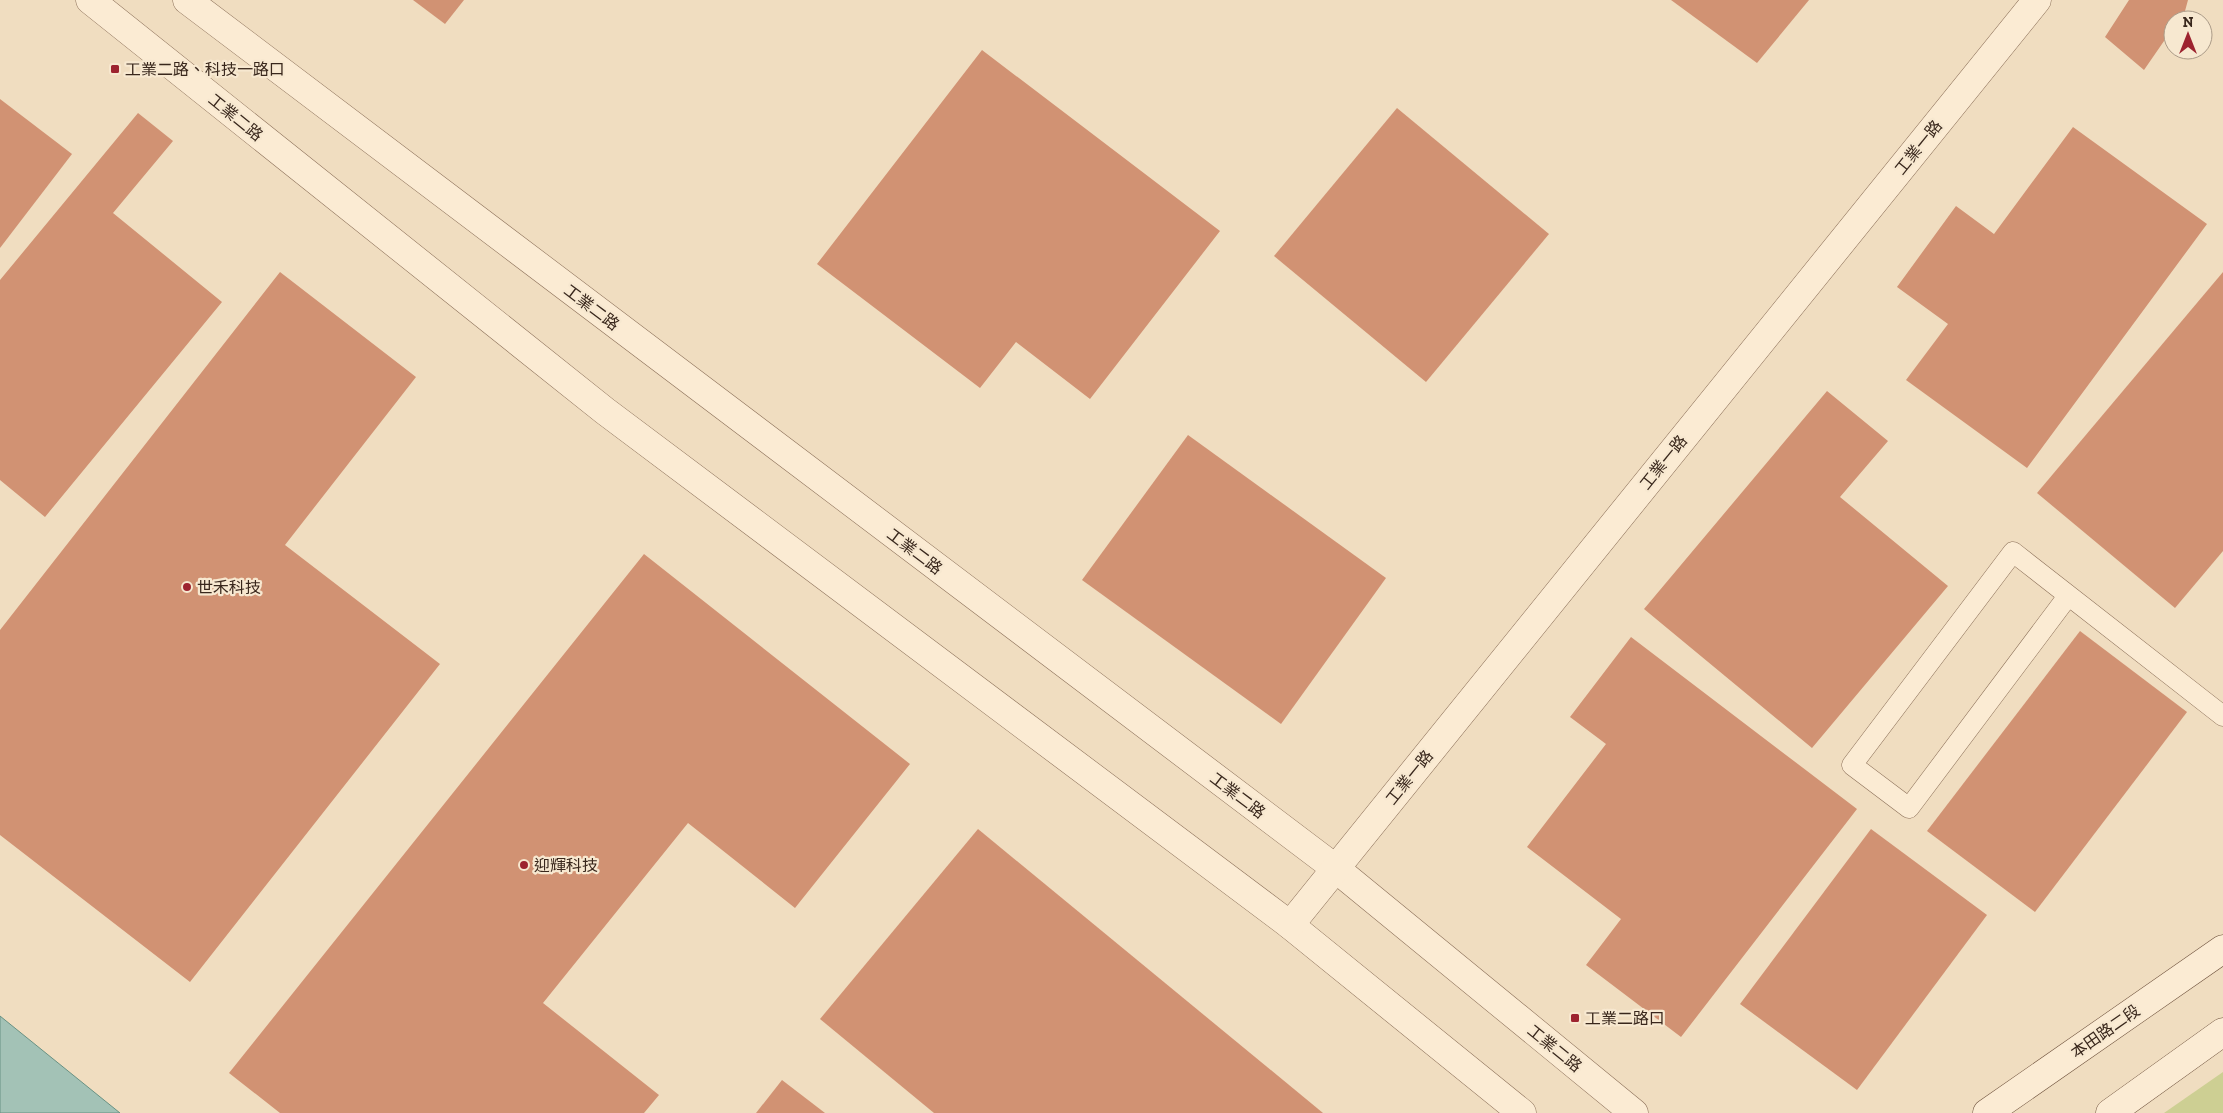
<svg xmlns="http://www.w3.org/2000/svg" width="2223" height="1113" viewBox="0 0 2223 1113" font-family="'Zilla Slab','Noto Sans TC',serif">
<rect width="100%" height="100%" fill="#f0ddc0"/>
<!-- green -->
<path fill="#cdcf93" d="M 2223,1072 L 2223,1113 L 2164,1113 Z"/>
<!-- water -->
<path fill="#a3c2b6" stroke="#699183" d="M 0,1016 L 120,1113 L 0,1113 Z"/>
<!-- building -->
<g fill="#d19273">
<path d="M 413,0 L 464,0 L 445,24 Z"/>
<path d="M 1671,0 L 1809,0 L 1757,63 Z"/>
<path d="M 2129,0 L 2188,0 L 2185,11 L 2178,20 L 2173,20 L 2173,28 L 2144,70 L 2105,37 Z"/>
<path d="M 982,50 L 1220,231 L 1090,399 L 1016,342 L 980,388 L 817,264 Z"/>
<path d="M 0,99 L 72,154 L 0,248 Z"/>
<path d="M 1397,108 L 1549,234 L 1426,382 L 1274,256 Z"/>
<path d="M 138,113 L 173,141 L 113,213 L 222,302 L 45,517 L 0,480 L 0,280 Z"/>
<path d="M 2073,127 L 2207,224 L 2027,468 L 1906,380 L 1948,324 L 1897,287 L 1956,206 L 1994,234 Z"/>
<path d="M 280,272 L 416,377 L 285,545 L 440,664 L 190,982 L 0,835 L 0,630 Z"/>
<path d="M 2223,272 L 2223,551 L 2175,608 L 2037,493 Z"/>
<path d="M 1827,391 L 1888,441 L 1840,497 L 1948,586 L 1812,748 L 1644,609 Z"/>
<path d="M 1188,435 L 1386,578 L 1281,724 L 1082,580 Z"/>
<path d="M 644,554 L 910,764 L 795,908 L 688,823 L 543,1003 L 659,1095 L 644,1113 L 280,1113 L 229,1073 Z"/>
<path d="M 2080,631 L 2187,712 L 2035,912 L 1927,831 Z"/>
<path d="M 1631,637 L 1857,809 L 1681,1037 L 1586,965 L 1621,919 L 1527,847 L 1606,744 L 1570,717 Z"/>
<path d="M 978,829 L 1323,1113 L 934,1113 L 820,1019 Z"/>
<path d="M 1871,829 L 1987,915 L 1857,1090 L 1740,1004 Z"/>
<path d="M 782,1080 L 825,1113 L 756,1113 Z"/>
</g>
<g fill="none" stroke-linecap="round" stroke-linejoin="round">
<defs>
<path id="lane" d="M 2068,596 L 1909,808 L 1852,765 L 2013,552 L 2223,716"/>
<g id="street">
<path d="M 90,0 L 605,411 L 1290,925 L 1522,1113"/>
<path d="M 187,0 L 1335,868 L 1634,1113"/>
<path d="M 1290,925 L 2037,0"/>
</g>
<g id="secondary">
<path d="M 1987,1113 L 2223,949"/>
<path d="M 2110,1113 L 2223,1032"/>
</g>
</defs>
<!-- lane casing -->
<use href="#lane" stroke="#8a6e57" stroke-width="21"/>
<!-- street casing -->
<use href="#street" stroke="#8a6e57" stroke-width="29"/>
<!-- secondary casing -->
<use href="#secondary" stroke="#6c4f3a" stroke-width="29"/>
<!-- lane -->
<use href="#lane" stroke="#fbebd3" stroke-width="20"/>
<!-- street -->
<use href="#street" stroke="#fbebd3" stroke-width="28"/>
<!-- secondary -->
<use href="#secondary" stroke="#fbebd3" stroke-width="28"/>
</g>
<!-- markers -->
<g fill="#9d232f" stroke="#f7e8d0" stroke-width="2">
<rect x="110" y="64" width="10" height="10" rx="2.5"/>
<circle cx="187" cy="587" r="5"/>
<circle cx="524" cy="865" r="5"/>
<rect x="1570" y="1013" width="10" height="10" rx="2.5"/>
</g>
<g text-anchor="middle" stroke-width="4.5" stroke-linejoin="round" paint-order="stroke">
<!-- poi labels -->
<g font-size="16" fill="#39271c" stroke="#f7e8d0" text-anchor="start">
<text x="125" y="75">工業二路、科技一路口</text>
<text x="197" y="593">世禾科技</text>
<text x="534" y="871">迎輝科技</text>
<text x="1585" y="1024">工業二路口</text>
</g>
<!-- street labels -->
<g font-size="16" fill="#39271c" stroke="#f7e8d0">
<text transform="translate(236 117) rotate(39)" y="6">工業二路</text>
<text transform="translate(1918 147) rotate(-51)" y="6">工業一路</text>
<text transform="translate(592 307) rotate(37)" y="6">工業二路</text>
<text transform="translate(1663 462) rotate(-51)" y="6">工業一路</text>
<text transform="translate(915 551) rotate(37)" y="6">工業二路</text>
<text transform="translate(1409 777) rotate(-51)" y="6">工業一路</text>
<text transform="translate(1238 795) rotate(37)" y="6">工業二路</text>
<text transform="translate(2105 1031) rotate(-35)" y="6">本田路二段</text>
<text transform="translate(1555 1048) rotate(39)" y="6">工業二路</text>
</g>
</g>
<!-- north arrow -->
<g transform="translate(2188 35)"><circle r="24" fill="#f7e8d0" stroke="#ab9b88"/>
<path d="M0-4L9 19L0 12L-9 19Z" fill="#9d232f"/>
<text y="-8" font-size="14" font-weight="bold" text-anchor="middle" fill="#39271c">N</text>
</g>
</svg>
